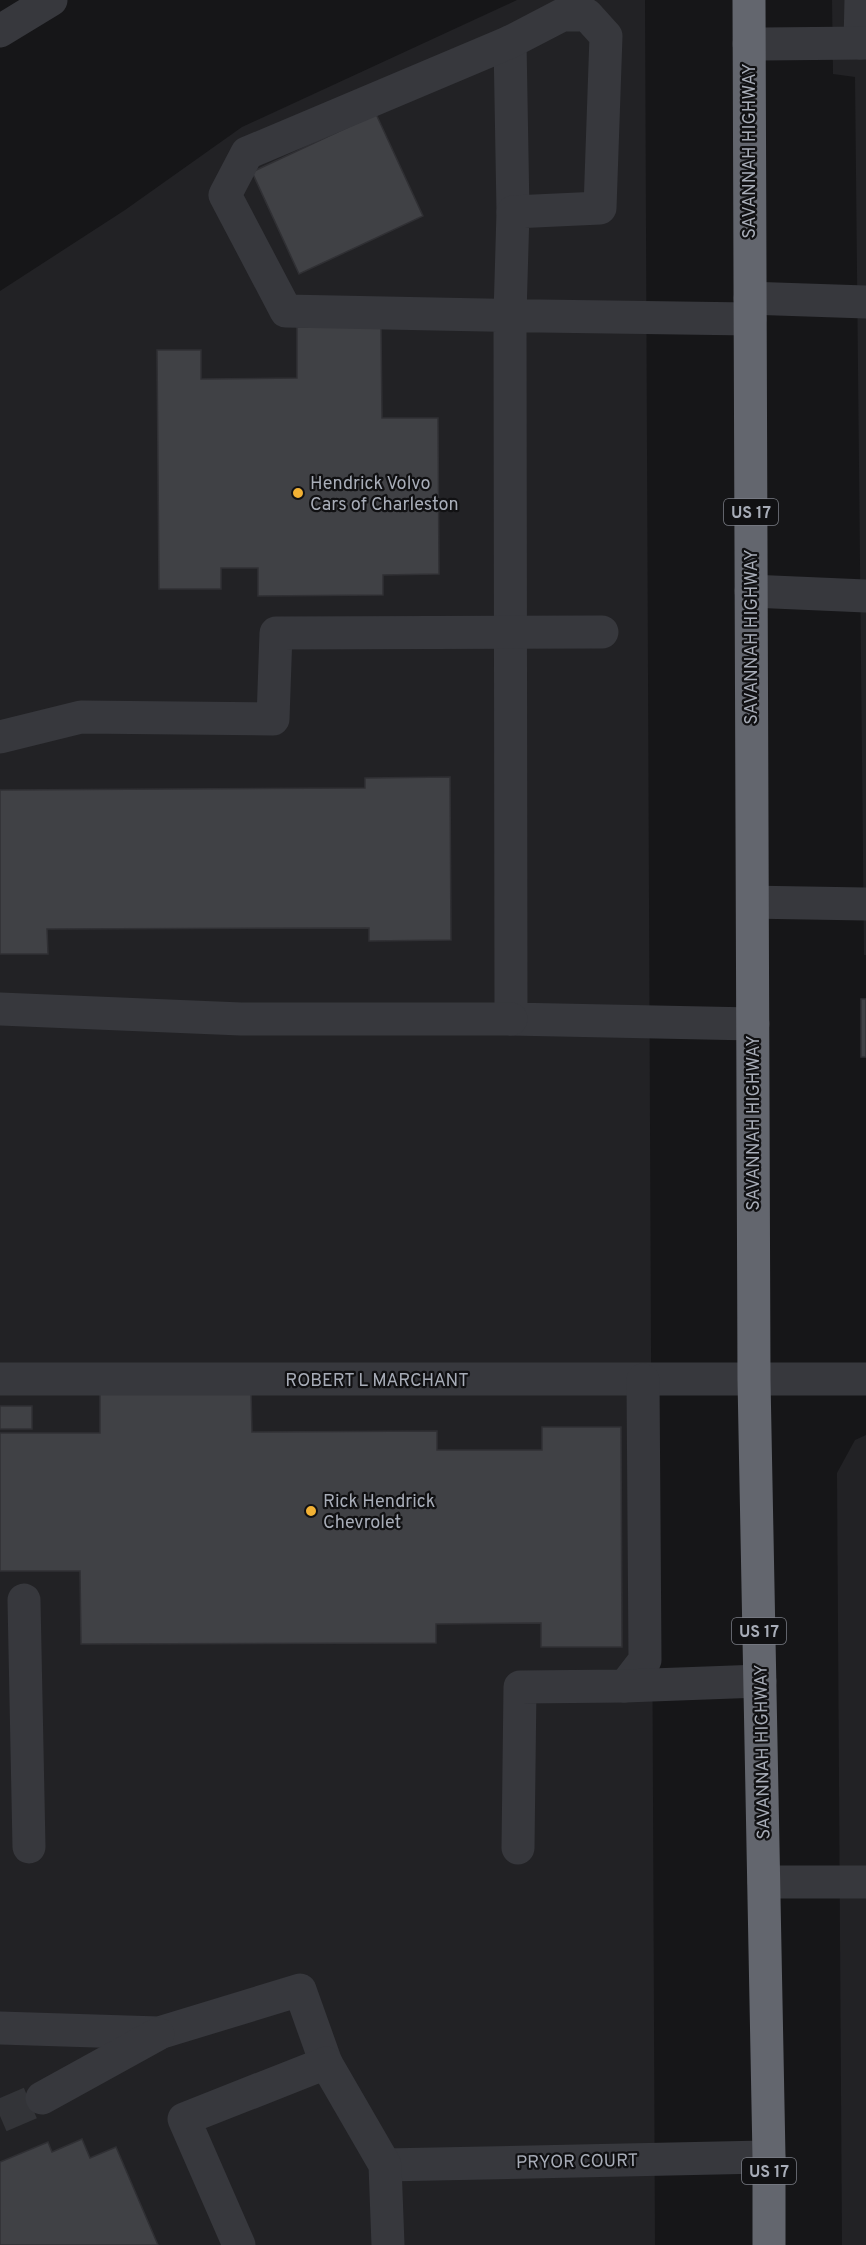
<svg xmlns="http://www.w3.org/2000/svg" width="866" height="2245" viewBox="0 0 866 2245" font-family="Overpass,sans-serif">
<rect width="100%" height="100%" fill="#161618"/>
<!-- built -->
<g fill="#222225">
<path d="M 517,0 L 645,0 L 655,2245 L 0,2245 L 0,291 L 125,210 L 242,127 Z"/>
<path d="M 832,0 L 866,0 L 866,955 L 864,955 L 855,77 L 833,74 Z"/>
<path d="M 866,1435 L 866,2245 L 842,2245 L 837,1473 L 855,1440 Z"/>
</g>
<!-- building -->
<g fill="#404145" stroke="#303034" stroke-width="1.5">
<path d="M 376,114 L 423,216 L 299,274 L 252,172 Z"/>
<path d="M 297,327 L 381,327 L 382,418 L 438,418 L 439,574 L 383,575 L 383,595 L 258,596 L 258,568 L 221,568 L 221,589 L 159,589 L 157,350 L 201,350 L 201,379 L 297,378 Z"/>
<path d="M 450,777 L 451,940 L 369,941 L 369,928 L 47,929 L 48,954 L 0,954 L 0,790 L 365,788 L 365,778 Z"/>
<rect x="861" y="999" width="5" height="58"/>
<path d="M 100,1391 L 251,1391 L 252,1432 L 437,1431 L 437,1450 L 542,1450 L 542,1427 L 621,1427 L 622,1647 L 541,1647 L 541,1623 L 436,1624 L 436,1643 L 81,1644 L 80,1571 L 0,1571 L 0,1433 L 100,1433 Z"/>
<rect x="0" y="1406" width="32" height="23"/>
<path d="M 82,2139 L 90,2158 L 116,2147 L 158,2245 L 0,2245 L 0,2162 L 48,2142 L 52,2152 Z"/>
</g>
<g fill="none" stroke-linecap="round" stroke-linejoin="round">
<!-- minor-tunnel -->
<path stroke="#333438" stroke-width="33" stroke-dasharray="33 16" stroke-linecap="butt" d="M 0,2116 L 42,2098"/>
<!-- minor -->
<g stroke="#37383d" stroke-width="33">
<path d="M 0,31 L 51,0"/>
<path d="M 510,42 L 513,212"/>
<path d="M 860,43 L 861,0"/>
<path d="M 749,44 L 866,43"/>
<path d="M 750,298 L 866,302"/>
<path d="M 750,319 C 595,317 441,315 286,311 L 225,195 L 247,153 L 510,42 L 562,15 L 587,15 L 606,36 L 600,208 L 513,212 L 510,315 L 511,1019 L 753,1024"/>
<path d="M 751,591 L 866,596"/>
<path d="M 0,737 L 81,717 L 273,719 L 276,633 L 602,632"/>
<path d="M 753,902 L 866,904"/>
<path d="M 0,1009 L 241,1019 L 511,1019"/>
<path d="M 0,1379 L 866,1379"/>
<path d="M 24,1600 L 29,1847"/>
<path d="M 625,1686 L 645,1660 L 643,1380"/>
<path d="M 518,1848 L 520,1687 L 625,1686 L 760,1681"/>
<path d="M 764,1882 L 866,1882"/>
<path d="M 0,2028 L 159,2033 L 300,1990 L 326,2063"/>
<path d="M 42,2098 L 158,2034"/>
<path d="M 385,2165 L 769,2157"/>
<path d="M 239,2245 L 184,2119 L 326,2063 L 385,2165 L 388,2245"/>
</g>
<!-- highway -->
<path stroke="#63666e" stroke-width="33" d="M 749,0 L 754,1380 L 769,2157 L 769,2245"/>
</g>
<!-- markers -->
<g fill="#f2b134" stroke="#111113" stroke-width="2">
<circle cx="298" cy="493" r="6"/>
<circle cx="311" cy="1511" r="6"/>
</g>
<g text-anchor="middle" stroke-width="4.5" stroke-linejoin="round" paint-order="stroke">
<!-- shield labels -->
<g fill="#111113" stroke="#7b7e86" stroke-width="1.5">
<rect x="724" y="499" width="54" height="26" rx="4.5"/>
<rect x="732" y="1618" width="54" height="26" rx="4.5"/>
<rect x="742" y="2158" width="54" height="26" rx="4.5"/>
</g>
<g font-size="16" font-weight="bold" fill="#a8adb8">
<text x="751" y="518">US 17</text>
<text x="759" y="1637">US 17</text>
<text x="769" y="2177">US 17</text>
</g>
<!-- street labels -->
<g font-size="18" fill="#a8adb8" stroke="#111113">
<text transform="translate(749 151) rotate(-90)" y="6">SAVANNAH HIGHWAY</text>
<text transform="translate(751 637) rotate(-90)" y="6">SAVANNAH HIGHWAY</text>
<text transform="translate(753 1123) rotate(-90)" y="6">SAVANNAH HIGHWAY</text>
<text x="377" y="1386">ROBERT L MARCHANT</text>
<text transform="translate(762 1752) rotate(-91)" y="6">SAVANNAH HIGHWAY</text>
<text transform="translate(577 2161) rotate(-1)" y="6">PRYOR COURT</text>
</g>
<!-- poi labels -->
<g font-size="18" fill="#a8adb8" stroke="#111113" text-anchor="start">
<text x="310" y="489">Hendrick Volvo<tspan x="310" dy="21">Cars of Charleston</tspan></text>
<text x="323" y="1507">Rick Hendrick<tspan x="323" dy="21">Chevrolet</tspan></text>
</g>
</g>
</svg>
